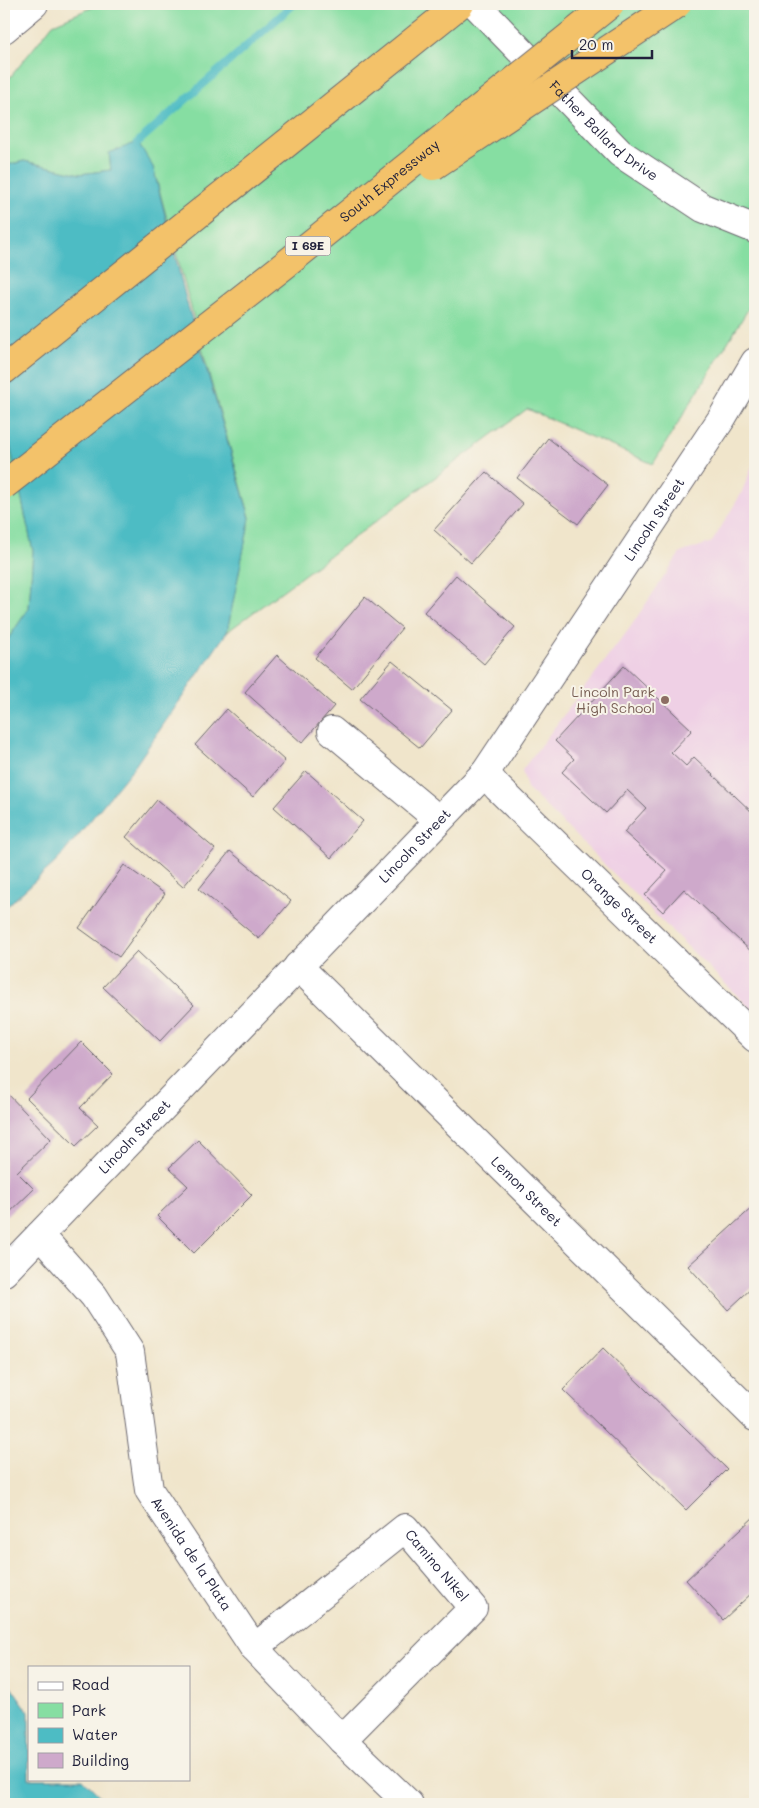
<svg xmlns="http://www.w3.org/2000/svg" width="759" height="1808" viewBox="0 0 759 1808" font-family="Mali,sans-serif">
<rect width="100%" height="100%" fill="#f7f3e8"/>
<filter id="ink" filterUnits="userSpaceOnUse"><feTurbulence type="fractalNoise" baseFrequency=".02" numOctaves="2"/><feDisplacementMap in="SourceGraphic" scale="10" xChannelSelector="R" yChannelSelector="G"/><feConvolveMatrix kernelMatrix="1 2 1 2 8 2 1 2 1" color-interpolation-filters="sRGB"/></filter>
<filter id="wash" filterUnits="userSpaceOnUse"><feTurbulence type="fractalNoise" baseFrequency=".0096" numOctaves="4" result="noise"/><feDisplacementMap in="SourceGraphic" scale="20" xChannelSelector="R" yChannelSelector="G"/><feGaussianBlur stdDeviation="1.12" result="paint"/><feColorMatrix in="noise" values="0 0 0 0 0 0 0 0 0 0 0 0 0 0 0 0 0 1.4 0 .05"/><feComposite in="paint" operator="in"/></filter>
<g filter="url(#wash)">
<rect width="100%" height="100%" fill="#f0e5cb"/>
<!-- built -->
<path fill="#efd0e5" d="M 755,459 L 755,1013 L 527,788 L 522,770 L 629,629 L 680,553 L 712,542 L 741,494 Z"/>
<!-- green -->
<g fill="#86dea2" stroke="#54806e">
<path d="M 100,4 L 755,4 L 755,298 L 653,464 L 527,409 L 227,632 L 250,517 L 211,382 L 153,167 L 109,153 L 111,170 L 80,174 L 24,161 L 4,166 L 4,85 L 53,24 Z"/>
<path d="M 4,427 L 7,432 L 33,551 L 29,608 L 4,645 Z"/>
</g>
<!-- water -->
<g fill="#4dbcc4" stroke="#386f80">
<path d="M 138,142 L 153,167 L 186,299 L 250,518 L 227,632 L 135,766 L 57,861 L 4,909 L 4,645 L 29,608 L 33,551 L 7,432 L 4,426 L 4,166 L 24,161 L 80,174 L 111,170 L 109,153 Z"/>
<path d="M 4,1676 L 29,1712 L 29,1779 L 83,1779 L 108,1804 L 4,1804 Z"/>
</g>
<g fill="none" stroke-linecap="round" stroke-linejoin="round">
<!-- stream -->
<path stroke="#4dbcc4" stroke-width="8" d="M 138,142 L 294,4"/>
</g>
<g id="blocks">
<!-- building -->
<g fill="#cea9cb">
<path d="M 548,438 L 608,485 L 578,524 L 517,478 Z"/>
<path d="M 486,472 L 523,504 L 471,563 L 434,530 Z"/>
<path d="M 456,575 L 515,627 L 484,664 L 424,612 Z"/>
<path d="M 365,597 L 402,628 L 352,689 L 315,658 Z"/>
<path d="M 277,655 L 334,706 L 302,743 L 245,692 Z"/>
<path d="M 392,661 L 452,710 L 420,748 L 360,699 Z"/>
<path d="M 624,666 L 692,730 L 671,752 L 686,766 L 694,757 L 755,815 L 755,955 L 684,889 L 663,912 L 645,895 L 667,871 L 624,832 L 646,808 L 627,790 L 606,813 L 562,772 L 574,759 L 555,741 Z"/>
<path d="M 227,709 L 285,761 L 253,797 L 195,745 Z"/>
<path d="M 306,771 L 363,821 L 331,858 L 274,807 Z"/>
<path d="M 157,800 L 215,849 L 183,887 L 126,837 Z"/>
<path d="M 230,851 L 291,901 L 259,939 L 199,889 Z"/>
<path d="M 124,865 L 165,894 L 119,957 L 79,928 Z"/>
<path d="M 137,951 L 194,1005 L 160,1041 L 103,987 Z"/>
<path d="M 81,1042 L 113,1074 L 80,1108 L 98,1125 L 76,1146 L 27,1098 Z"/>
<path d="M 5,1091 L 51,1139 L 17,1172 L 34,1189 L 6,1216 L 4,1214 Z"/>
<path d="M 198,1140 L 252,1195 L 194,1253 L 157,1216 L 188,1186 L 169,1168 Z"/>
<path d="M 755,1205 L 755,1285 L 728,1310 L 688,1266 Z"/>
<path d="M 603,1348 L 727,1469 L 686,1510 L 563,1390 Z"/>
<path d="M 755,1516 L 755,1590 L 723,1620 L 686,1580 Z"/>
</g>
</g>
</g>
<g filter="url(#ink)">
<use href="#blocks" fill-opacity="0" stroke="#6a666d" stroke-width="1"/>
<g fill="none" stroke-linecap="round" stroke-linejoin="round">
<defs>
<g id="minor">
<path id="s1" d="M 475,4 L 620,153 L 703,208 L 755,229"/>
<path d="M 4,29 L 34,4"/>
<path d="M 332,731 L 439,820"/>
<path id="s2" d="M 485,773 L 498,788 L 755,1038"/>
<path id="s3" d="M 298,966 L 755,1417"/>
<path id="s4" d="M 40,1235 L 94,1296 L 130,1352 L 149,1490 L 254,1648 L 342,1740 L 409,1804"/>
<path id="s5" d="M 4,1272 L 485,773 L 722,418 L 755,362"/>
<path id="s6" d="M 254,1648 L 405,1528 L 473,1608 L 342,1740"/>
</g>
<path id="highway" d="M 4,370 L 460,4"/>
</defs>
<!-- minor casing -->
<use href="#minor" stroke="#6a666d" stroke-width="30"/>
<!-- highway casing -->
<use href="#highway" stroke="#6a666d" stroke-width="30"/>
<!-- minor -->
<use href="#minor" stroke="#fff" stroke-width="28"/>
<!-- highway -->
<use href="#highway" stroke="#f3c26a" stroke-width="28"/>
<defs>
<g id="highway-bridge">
<path d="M 433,166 L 677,4"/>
<path id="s7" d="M 4,485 L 286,264 L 610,4"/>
</g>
</defs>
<!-- highway-bridge casing -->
<use href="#highway-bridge" stroke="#6a666d" stroke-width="30" stroke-linecap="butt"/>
<!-- highway-bridge -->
<use href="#highway-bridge" stroke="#f3c26a" stroke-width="28"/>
</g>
</g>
<!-- markers -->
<circle fill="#8d6e63" stroke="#f7f3e8" stroke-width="2" cx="665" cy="700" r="5"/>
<g text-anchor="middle" stroke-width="4" stroke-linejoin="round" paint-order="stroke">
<!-- shield labels -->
<rect fill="#f7f3e8" stroke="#62616f" stroke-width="1" x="285.5" y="236.5" width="45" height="19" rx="4"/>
<g font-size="12" font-weight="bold" fill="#22223b">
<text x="308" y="250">I 69E</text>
</g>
<!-- street labels -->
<g font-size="14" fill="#22223b" stroke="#f7f3e8">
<text dy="5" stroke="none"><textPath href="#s1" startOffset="181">Father Ballard Drive</textPath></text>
<text dy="5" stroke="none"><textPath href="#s7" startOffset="491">South Expressway</textPath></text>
<text dy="5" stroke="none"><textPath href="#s5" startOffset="998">Lincoln Street</textPath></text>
<text dy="5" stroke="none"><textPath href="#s5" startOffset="592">Lincoln Street</textPath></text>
<text dy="5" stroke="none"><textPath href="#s2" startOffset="189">Orange Street</textPath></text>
<text dy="5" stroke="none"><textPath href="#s5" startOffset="188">Lincoln Street</textPath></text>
<text dy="5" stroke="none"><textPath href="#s3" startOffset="321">Lemon Street</textPath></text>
<text dy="5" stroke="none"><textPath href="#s4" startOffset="364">Avenida de la Plata</textPath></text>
<text dy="5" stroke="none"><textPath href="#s6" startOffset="242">Camino Nikel</textPath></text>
</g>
<!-- education labels -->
<g font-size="14" fill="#785e54" stroke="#f7f3e8" text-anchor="end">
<text x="655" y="697">Lincoln Park<tspan x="655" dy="16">High School</tspan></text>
</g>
</g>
<!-- margin -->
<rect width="759" height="1808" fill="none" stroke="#f7f3e8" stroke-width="20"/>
<!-- legend -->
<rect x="28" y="1666" width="162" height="115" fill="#f7f3e8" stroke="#a29fa3"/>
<rect x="38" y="1682" width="25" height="8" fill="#ffffff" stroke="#a29fa3"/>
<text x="72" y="1690" font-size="15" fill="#22223b">Road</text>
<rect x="38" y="1703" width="25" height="15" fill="#86dea2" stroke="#a29fa3"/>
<text x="72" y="1716" font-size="15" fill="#22223b">Park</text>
<rect x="38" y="1728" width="25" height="15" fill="#4dbcc4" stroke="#a29fa3"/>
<text x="72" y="1740" font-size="15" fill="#22223b">Water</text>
<rect x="38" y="1753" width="25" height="15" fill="#cea9cb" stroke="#a29fa3"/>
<text x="72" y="1766" font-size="15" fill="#22223b">Building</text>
<!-- scale -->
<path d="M572 50v8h80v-8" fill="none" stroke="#22223b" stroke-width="2.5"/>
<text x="579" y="50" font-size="15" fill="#22223b" stroke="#f7f3e8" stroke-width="4" paint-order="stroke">20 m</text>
</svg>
